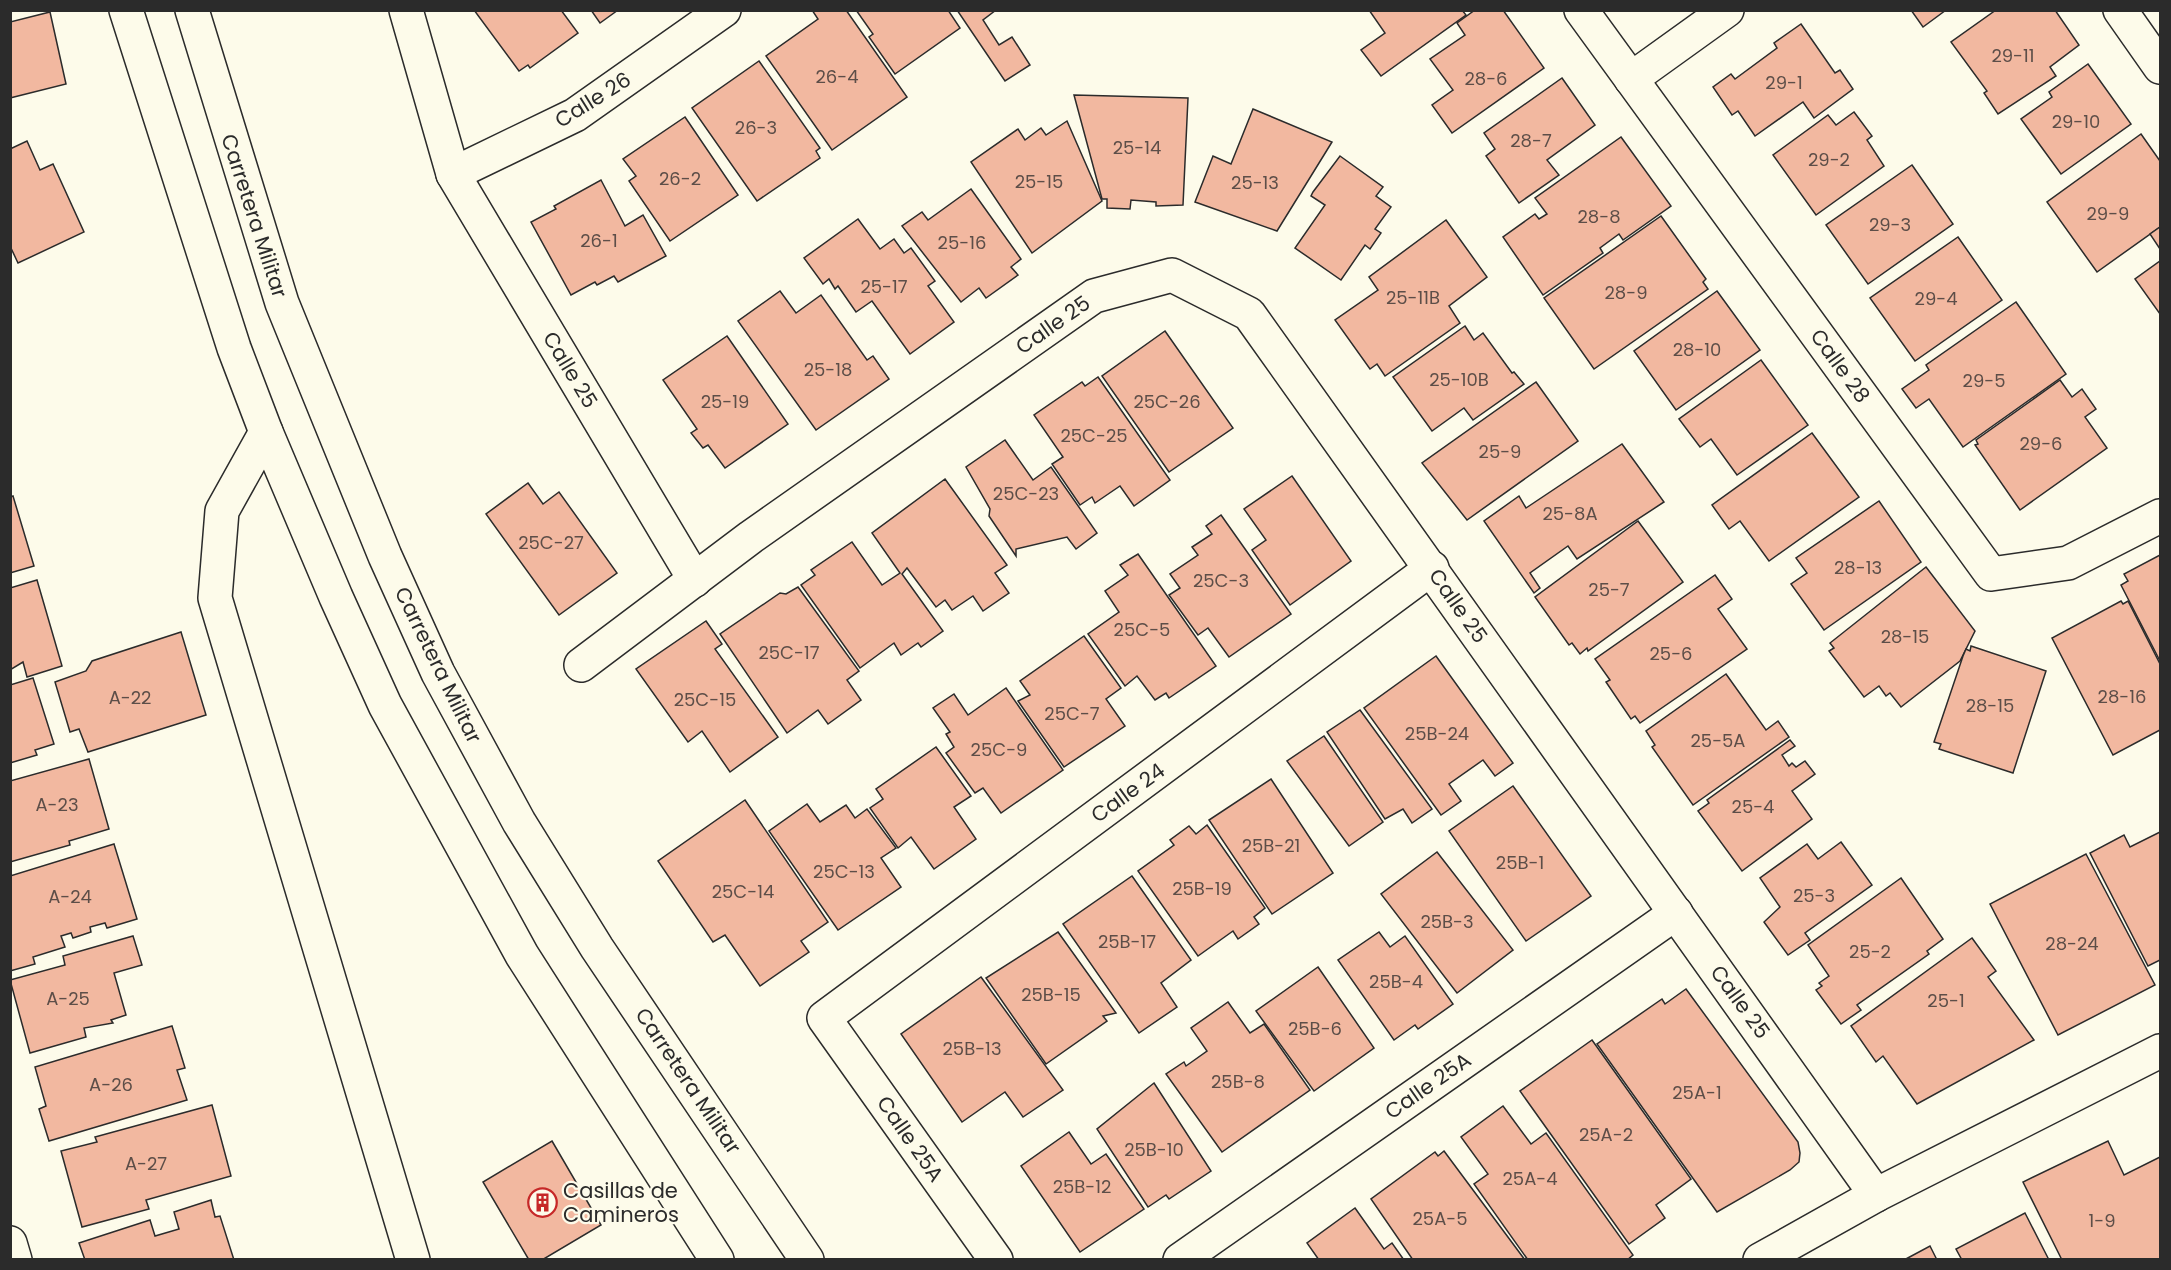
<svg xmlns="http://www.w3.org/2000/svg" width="2171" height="1270" viewBox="0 0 2171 1270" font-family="Poppins,sans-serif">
<rect width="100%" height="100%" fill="#fdfbea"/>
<!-- building -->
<g fill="#f2b8a0" stroke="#2b2b2b" stroke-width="1.5">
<path d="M 474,10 L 561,10 L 578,33 L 530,68 L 528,65 L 519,71 Z"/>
<path d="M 591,10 L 618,10 L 600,23 Z"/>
<path d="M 812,10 L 846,10 L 907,97 L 832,150 L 766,56 L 818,19 Z"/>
<path d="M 856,10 L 948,10 L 960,28 L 895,74 L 869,37 L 873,34 Z"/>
<path d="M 957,10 L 996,10 L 983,20 L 999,45 L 1012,37 L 1030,65 L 1005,81 Z"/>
<path d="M 1369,10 L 1462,10 L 1466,15 L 1381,76 L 1361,50 L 1385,33 Z"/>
<path d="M 1475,10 L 1503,10 L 1544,68 L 1452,133 L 1432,105 L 1453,90 L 1430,59 L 1465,35 L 1457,23 Z"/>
<path d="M 1911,10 L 1946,10 L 1923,27 Z"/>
<path d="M 1996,10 L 2055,10 L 2079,45 L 2050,67 L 2056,76 L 1998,114 L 1984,93 L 1987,91 L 1951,42 Z"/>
<path d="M 50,12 L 66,84 L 10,98 L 10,22 Z"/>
<path d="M 1801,24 L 1835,73 L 1840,70 L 1853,89 L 1814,118 L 1803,102 L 1755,136 L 1738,111 L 1732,115 L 1713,87 L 1731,74 L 1735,79 L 1777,48 L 1774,43 Z"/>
<path d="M 759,61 L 820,148 L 816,151 L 820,158 L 757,201 L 692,108 Z"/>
<path d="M 2088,64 L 2131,124 L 2061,174 L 2021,119 L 2052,97 L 2049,92 Z"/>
<path d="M 1562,78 L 1595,125 L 1547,160 L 1559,175 L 1519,203 L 1486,156 L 1495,149 L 1484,133 Z"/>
<path d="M 1074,95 L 1188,98 L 1183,205 L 1156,206 L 1156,202 L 1131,200 L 1130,209 L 1107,208 L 1107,199 L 1102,199 Z"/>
<path d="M 1253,109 L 1332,142 L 1277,231 L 1195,202 L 1213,156 L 1231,164 Z"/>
<path d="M 1854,112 L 1872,136 L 1867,140 L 1884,166 L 1816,215 L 1773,155 L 1828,115 L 1836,125 Z"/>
<path d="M 685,117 L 738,195 L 670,241 L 629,181 L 636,176 L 623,159 Z"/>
<path d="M 1067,121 L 1102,201 L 1032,253 L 971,162 L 1018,129 L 1025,140 L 1041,128 L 1046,135 Z"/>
<path d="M 2141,134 L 2160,161 L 2160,227 L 2097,272 L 2047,202 Z"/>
<path d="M 1621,137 L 1671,206 L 1623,240 L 1619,234 L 1600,248 L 1603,253 L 1543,295 L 1503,237 L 1535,214 L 1539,219 L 1547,214 L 1535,198 Z"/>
<path d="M 27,141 L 40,170 L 53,164 L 84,232 L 18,263 L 10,246 L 10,149 Z"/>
<path d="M 1340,156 L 1383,187 L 1376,196 L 1391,207 L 1375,229 L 1381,233 L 1370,249 L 1365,245 L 1341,280 L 1295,248 L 1325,205 L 1311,196 L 1313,192 Z"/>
<path d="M 1912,165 L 1953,224 L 1868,284 L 1826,225 Z"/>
<path d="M 601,180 L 625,226 L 643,215 L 666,256 L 618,282 L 614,276 L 597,285 L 595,282 L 571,295 L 531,222 L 556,209 L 554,206 Z"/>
<path d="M 971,189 L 1021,259 L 1011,267 L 1018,275 L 986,298 L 979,288 L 961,302 L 902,226 L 922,212 L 928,220 Z"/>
<path d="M 1661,216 L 1706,279 L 1703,282 L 1708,289 L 1594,369 L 1544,298 Z"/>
<path d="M 858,219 L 880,249 L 894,239 L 904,253 L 911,248 L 935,281 L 928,286 L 954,322 L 910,354 L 872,301 L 856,312 L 838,286 L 835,289 L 829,279 L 823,284 L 804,258 Z"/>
<path d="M 1446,220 L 1487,277 L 1449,306 L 1460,323 L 1385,376 L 1377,364 L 1370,369 L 1335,320 L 1378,290 L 1369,277 Z"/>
<path d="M 2160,227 L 2160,249 L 2150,234 Z"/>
<path d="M 1958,237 L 2002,300 L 1915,361 L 1870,298 Z"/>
<path d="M 2160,261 L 2160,314 L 2135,279 Z"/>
<path d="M 780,291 L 796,313 L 821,295 L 867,360 L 873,356 L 889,379 L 816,430 L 738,321 Z"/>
<path d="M 1717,291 L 1760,350 L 1676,410 L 1634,351 Z"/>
<path d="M 2016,302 L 2066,374 L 1963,447 L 1929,399 L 1916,408 L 1902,389 L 1929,370 L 1926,365 Z"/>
<path d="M 1465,326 L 1474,340 L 1483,333 L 1512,373 L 1514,372 L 1524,384 L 1473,420 L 1464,408 L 1432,431 L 1393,377 Z"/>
<path d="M 1165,331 L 1233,428 L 1169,472 L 1102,376 Z"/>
<path d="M 727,336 L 788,424 L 725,468 L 708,445 L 703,448 L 691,433 L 697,429 L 663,380 Z"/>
<path d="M 1761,360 L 1808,425 L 1737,475 L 1711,439 L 1700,447 L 1679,419 Z"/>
<path d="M 1098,377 L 1170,480 L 1134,506 L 1120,486 L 1095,503 L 1092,497 L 1080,505 L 1052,464 L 1063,457 L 1034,415 L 1082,382 L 1085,386 Z"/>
<path d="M 2060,380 L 2072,397 L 2082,389 L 2096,409 L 2085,417 L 2107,448 L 2020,510 L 1975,445 L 1978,444 L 1976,440 Z"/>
<path d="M 1536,382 L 1578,441 L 1467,520 L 1422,463 Z"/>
<path d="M 1812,433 L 1859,497 L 1769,561 L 1740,521 L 1729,529 L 1712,505 Z"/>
<path d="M 1005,440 L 1033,480 L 1051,467 L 1097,533 L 1076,549 L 1067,537 L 1016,549 L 1016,556 L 989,516 L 990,509 L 966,467 Z"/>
<path d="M 1622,444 L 1664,502 L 1577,559 L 1568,546 L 1530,573 L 1540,588 L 1534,593 L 1484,521 L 1519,496 L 1526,508 Z"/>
<path d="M 1292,476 L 1351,561 L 1290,605 L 1252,550 L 1266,540 L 1244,509 Z"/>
<path d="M 945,479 L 1007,565 L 995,573 L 1009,593 L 983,611 L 973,596 L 952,610 L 945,600 L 936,607 L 907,568 L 902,574 L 943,631 L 921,647 L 918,643 L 901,655 L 894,643 L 860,668 L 801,585 L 815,575 L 811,570 L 852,542 L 882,585 L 900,573 L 872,533 Z"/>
<path d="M 528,483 L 543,504 L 559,492 L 617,573 L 559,615 L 486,514 Z"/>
<path d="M 13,496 L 34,566 L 10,573 L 10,497 Z"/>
<path d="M 1879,501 L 1921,562 L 1824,630 L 1791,584 L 1807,573 L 1796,558 Z"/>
<path d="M 1221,515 L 1291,614 L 1229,657 L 1208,628 L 1198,635 L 1169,595 L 1180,588 L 1170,574 L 1198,555 L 1192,547 L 1212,534 L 1206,526 Z"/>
<path d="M 1638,521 L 1683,582 L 1588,651 L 1587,648 L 1580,654 L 1572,643 L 1569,645 L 1535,597 Z"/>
<path d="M 1138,554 L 1216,666 L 1169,698 L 1166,693 L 1155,700 L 1137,676 L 1125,686 L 1088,634 L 1119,612 L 1105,591 L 1128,575 L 1120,565 Z"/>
<path d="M 2160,555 L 2160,661 L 2121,585 L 2128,581 L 2124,574 Z"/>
<path d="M 1926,567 L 1975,631 L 1960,661 L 1901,707 L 1890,693 L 1886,696 L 1879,686 L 1864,697 L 1829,651 L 1834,648 L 1830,643 Z"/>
<path d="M 1715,575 L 1732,599 L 1718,609 L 1747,649 L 1640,723 L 1635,716 L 1631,719 L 1606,682 L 1610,680 L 1595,659 Z"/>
<path d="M 37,580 L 62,666 L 27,677 L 23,662 L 10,670 L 10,588 Z"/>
<path d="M 798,587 L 859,671 L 847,680 L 861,700 L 828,724 L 818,710 L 787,733 L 720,634 L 780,593 L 786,594 Z"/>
<path d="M 2121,601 L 2123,604 L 2128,601 L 2160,664 L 2160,730 L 2113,755 L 2052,638 Z"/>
<path d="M 706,621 L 722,644 L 715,649 L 778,737 L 730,772 L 702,731 L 688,742 L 636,669 Z"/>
<path d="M 181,632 L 206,715 L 88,752 L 79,729 L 70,732 L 55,682 L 86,671 L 92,661 Z"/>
<path d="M 1084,636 L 1121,688 L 1106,699 L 1125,726 L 1064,767 L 1018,701 L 1030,695 L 1020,681 Z"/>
<path d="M 1971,646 L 2046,671 L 2013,773 L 1939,749 L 1941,744 L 1934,742 L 1963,656 L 1966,649 L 1970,651 Z"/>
<path d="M 1436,656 L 1513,763 L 1495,776 L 1483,760 L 1449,784 L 1461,801 L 1441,815 L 1364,708 Z"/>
<path d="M 1726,674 L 1766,730 L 1778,721 L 1789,737 L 1693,805 L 1652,747 L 1655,745 L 1646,731 Z"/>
<path d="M 33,678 L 54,744 L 35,750 L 37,755 L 10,763 L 10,685 Z"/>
<path d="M 1006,688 L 1063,770 L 1001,813 L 983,788 L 975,793 L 946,753 L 954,747 L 946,734 L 950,732 L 933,708 L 954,694 L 968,715 Z"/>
<path d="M 1360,710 L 1432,809 L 1412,823 L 1403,809 L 1385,819 L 1327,732 Z"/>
<path d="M 1324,736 L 1383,822 L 1349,846 L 1287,761 Z"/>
<path d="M 1790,740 L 1795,746 L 1782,755 L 1789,766 L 1792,763 L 1796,767 L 1805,761 L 1815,774 L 1792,791 L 1812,819 L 1742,871 L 1698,811 L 1709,803 L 1707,800 Z"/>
<path d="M 936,747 L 971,796 L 954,807 L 976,839 L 934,869 L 911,837 L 898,848 L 870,808 L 883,799 L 876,789 Z"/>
<path d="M 89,759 L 109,829 L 69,841 L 70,845 L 10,862 L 10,781 Z"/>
<path d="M 1271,779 L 1333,873 L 1272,914 L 1209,820 Z"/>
<path d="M 1513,786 L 1591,896 L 1526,941 L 1449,831 Z"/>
<path d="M 745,800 L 828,922 L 801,941 L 809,952 L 760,986 L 725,935 L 713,942 L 658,861 Z"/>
<path d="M 807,804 L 820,822 L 846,805 L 855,818 L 867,809 L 896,848 L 881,858 L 901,887 L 838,930 L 769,831 Z"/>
<path d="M 1207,825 L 1265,908 L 1254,917 L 1259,924 L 1238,939 L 1233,931 L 1198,956 L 1138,871 L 1174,845 L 1170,840 L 1189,826 L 1196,834 Z"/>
<path d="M 2160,832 L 2160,960 L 2148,966 L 2090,853 L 2124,835 L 2130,847 Z"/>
<path d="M 1841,842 L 1872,885 L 1805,933 L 1810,940 L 1788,955 L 1764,922 L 1780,907 L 1760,878 L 1807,844 L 1818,859 Z"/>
<path d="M 114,844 L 137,919 L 107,928 L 105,923 L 90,927 L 91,932 L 73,938 L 71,933 L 61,936 L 65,947 L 33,957 L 35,964 L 10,971 L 10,876 Z"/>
<path d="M 1437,852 L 1513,950 L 1457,993 L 1381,894 Z"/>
<path d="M 2086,854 L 2155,985 L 2058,1035 L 1990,904 Z"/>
<path d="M 1132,876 L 1191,960 L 1161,983 L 1177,1007 L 1139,1033 L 1063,924 Z"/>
<path d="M 1901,878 L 1943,939 L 1927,951 L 1929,954 L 1857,1005 L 1861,1010 L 1841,1024 L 1816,990 L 1822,986 L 1819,983 L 1829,976 L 1808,945 Z"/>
<path d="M 1058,932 L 1116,1013 L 1103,1016 L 1107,1021 L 1046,1064 L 986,978 Z"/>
<path d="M 1379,932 L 1390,947 L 1405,936 L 1453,1004 L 1418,1029 L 1415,1025 L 1394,1040 L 1338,960 Z"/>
<path d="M 133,936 L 142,965 L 114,973 L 126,1015 L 111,1020 L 113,1023 L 84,1028 L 86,1037 L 30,1053 L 10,980 L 65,965 L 63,956 Z"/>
<path d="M 1972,938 L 1996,971 L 1988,977 L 2034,1040 L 1917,1104 L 1883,1056 L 1876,1062 L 1851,1026 Z"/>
<path d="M 1318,967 L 1374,1048 L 1314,1091 L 1256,1011 Z"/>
<path d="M 981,977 L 1063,1090 L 1023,1117 L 1005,1092 L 962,1122 L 901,1034 Z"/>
<path d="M 1686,989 L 1798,1142 L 1800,1153 L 1799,1162 L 1790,1170 L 1717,1212 L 1597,1044 L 1662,999 L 1665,1004 Z"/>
<path d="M 1228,1002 L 1250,1033 L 1264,1024 L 1310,1090 L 1222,1152 L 1166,1074 L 1184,1062 L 1186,1066 L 1207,1051 L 1191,1028 Z"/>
<path d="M 172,1026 L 185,1068 L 177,1070 L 187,1100 L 49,1141 L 39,1109 L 46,1106 L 35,1067 Z"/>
<path d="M 1592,1040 L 1691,1179 L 1656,1205 L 1665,1218 L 1629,1244 L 1520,1091 Z"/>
<path d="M 1154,1083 L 1211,1171 L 1169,1199 L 1166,1195 L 1148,1207 L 1097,1129 Z"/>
<path d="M 212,1105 L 231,1176 L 146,1200 L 149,1209 L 82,1227 L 61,1151 L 97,1142 L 95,1137 Z"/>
<path d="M 1503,1106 L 1531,1144 L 1546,1133 L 1633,1255 L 1627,1260 L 1528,1260 L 1474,1184 L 1488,1174 L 1461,1137 Z"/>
<path d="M 1069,1132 L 1091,1164 L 1106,1154 L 1144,1209 L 1080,1252 L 1021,1166 Z"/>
<path d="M 552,1141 L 601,1225 L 542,1260 L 529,1260 L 483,1182 Z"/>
<path d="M 2108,1141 L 2124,1175 L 2160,1157 L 2160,1260 L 2062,1260 L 2023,1182 Z"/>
<path d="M 1444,1151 L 1525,1260 L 1413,1260 L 1371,1199 L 1435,1152 L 1438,1156 Z"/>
<path d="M 211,1200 L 215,1217 L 220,1216 L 234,1260 L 85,1260 L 79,1243 L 150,1220 L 155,1236 L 179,1229 L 174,1212 Z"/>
<path d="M 1355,1208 L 1384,1249 L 1392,1243 L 1404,1260 L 1319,1260 L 1307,1243 Z"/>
<path d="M 2025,1213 L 2049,1260 L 1962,1260 L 1956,1249 Z"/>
<path d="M 1930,1246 L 1937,1260 L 1904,1260 Z"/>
</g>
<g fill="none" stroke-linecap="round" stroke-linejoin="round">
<defs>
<g id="minor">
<path d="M 406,10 L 453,174 L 695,580"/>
<path d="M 1581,10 L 1991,574 L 2068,563 L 2160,516"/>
<path d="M 2120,10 L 2160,67"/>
<path d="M 1631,79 L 1727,10"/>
<path d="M 453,174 L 575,115 L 724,10"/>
<path d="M 266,432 L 222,511 L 215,598 L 413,1260"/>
<path d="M 581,665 L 751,537 L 1094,296 L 1172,275 L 1249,314 L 1876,1195"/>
<path d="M 10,1243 L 15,1260"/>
<path d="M 996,1260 L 824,1018 L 1432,568"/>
<path d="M 1180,1260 L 1676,913"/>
<path d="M 1760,1260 L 1876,1195 L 2160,1051"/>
</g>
<g id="major">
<path d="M 126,10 L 234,348 L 266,432 L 336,597 L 385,705 L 522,955 L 717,1260"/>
<path d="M 192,10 L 282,303 L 385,556 L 438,673 L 519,822 L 597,948 L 807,1260"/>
</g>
</defs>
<!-- minor casing -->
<use href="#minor" stroke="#2b2b2b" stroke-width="36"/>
<!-- major casing -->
<use href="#major" stroke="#2b2b2b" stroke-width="36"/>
<!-- minor -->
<use href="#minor" stroke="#fdfbea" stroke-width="33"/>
<!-- major -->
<use href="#major" stroke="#fdfbea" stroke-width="33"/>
</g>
<!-- icons -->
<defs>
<symbol id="building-ring" viewBox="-11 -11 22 22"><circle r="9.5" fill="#fdfbea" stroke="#c62828" stroke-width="1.5"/><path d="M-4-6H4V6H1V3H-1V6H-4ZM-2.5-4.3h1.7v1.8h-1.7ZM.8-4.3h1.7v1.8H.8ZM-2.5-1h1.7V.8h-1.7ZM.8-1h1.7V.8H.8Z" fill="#c62828"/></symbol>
</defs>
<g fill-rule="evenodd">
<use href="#building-ring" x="526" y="1186" width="33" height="33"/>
</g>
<g text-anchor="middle" stroke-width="4.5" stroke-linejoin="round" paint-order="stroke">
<!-- number labels -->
<g font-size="18" fill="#5d4e48">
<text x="2013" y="62">29-11</text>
<text x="837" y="83">26-4</text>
<text x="1486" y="85">28-6</text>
<text x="1784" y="89">29-1</text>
<text x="2076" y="128">29-10</text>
<text x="756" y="134">26-3</text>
<text x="1531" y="147">28-7</text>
<text x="1137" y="154">25-14</text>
<text x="1829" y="166">29-2</text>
<text x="680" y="185">26-2</text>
<text x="1039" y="188">25-15</text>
<text x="1255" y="189">25-13</text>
<text x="2108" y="220">29-9</text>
<text x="1599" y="223">28-8</text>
<text x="1890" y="231">29-3</text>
<text x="599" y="247">26-1</text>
<text x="962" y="249">25-16</text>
<text x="884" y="293">25-17</text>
<text x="1626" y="299">28-9</text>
<text x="1413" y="304">25-11B</text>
<text x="1936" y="305">29-4</text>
<text x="1697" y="356">28-10</text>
<text x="828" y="376">25-18</text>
<text x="1459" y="386">25-10B</text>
<text x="1984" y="387">29-5</text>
<text x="725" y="408">25-19</text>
<text x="1167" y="408">25C-26</text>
<text x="1094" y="442">25C-25</text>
<text x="2041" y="450">29-6</text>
<text x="1500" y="458">25-9</text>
<text x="1026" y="500">25C-23</text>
<text x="1570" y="520">25-8A</text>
<text x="551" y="549">25C-27</text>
<text x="1858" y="574">28-13</text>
<text x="1221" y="587">25C-3</text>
<text x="1609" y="596">25-7</text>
<text x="1142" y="636">25C-5</text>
<text x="1905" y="643">28-15</text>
<text x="789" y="659">25C-17</text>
<text x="1671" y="660">25-6</text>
<text x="2122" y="703">28-16</text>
<text x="130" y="704">A-22</text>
<text x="705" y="706">25C-15</text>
<text x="1990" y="712">28-15</text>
<text x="1072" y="720">25C-7</text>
<text x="1437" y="740">25B-24</text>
<text x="1718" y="747">25-5A</text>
<text x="999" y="756">25C-9</text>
<text x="57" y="811">A-23</text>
<text x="1753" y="813">25-4</text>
<text x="1271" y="852">25B-21</text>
<text x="1520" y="869">25B-1</text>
<text x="844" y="878">25C-13</text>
<text x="1202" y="895">25B-19</text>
<text x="743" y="898">25C-14</text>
<text x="1814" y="902">25-3</text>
<text x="70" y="903">A-24</text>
<text x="1447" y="928">25B-3</text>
<text x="1127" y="948">25B-17</text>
<text x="2072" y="950">28-24</text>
<text x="1870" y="958">25-2</text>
<text x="1396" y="988">25B-4</text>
<text x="1051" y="1001">25B-15</text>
<text x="68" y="1005">A-25</text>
<text x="1946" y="1007">25-1</text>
<text x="1315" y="1035">25B-6</text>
<text x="972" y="1055">25B-13</text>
<text x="1238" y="1088">25B-8</text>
<text x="111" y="1091">A-26</text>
<text x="1697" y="1099">25A-1</text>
<text x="1606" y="1141">25A-2</text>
<text x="1154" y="1156">25B-10</text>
<text x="146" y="1170">A-27</text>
<text x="1530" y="1185">25A-4</text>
<text x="1082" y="1193">25B-12</text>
<text x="1440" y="1225">25A-5</text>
<text x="2102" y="1227">1-9</text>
</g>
<!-- street labels -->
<g font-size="21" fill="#2b2b2b" stroke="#fdfbea">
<text transform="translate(593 100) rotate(-32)" y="7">Calle 26</text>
<text transform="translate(254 216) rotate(72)" y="7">Carretera Militar</text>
<text transform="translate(1053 325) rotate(-35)" y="7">Calle 25</text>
<text transform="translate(1840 366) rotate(54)" y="7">Calle 28</text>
<text transform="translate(570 370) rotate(59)" y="7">Calle 25</text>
<text transform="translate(1458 606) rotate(55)" y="7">Calle 25</text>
<text transform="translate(438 665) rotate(64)" y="7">Carretera Militar</text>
<text transform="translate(1128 793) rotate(-36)" y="7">Calle 24</text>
<text transform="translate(1740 1002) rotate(54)" y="7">Calle 25</text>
<text transform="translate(688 1081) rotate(56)" y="7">Carretera Militar</text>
<text transform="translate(1428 1086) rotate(-35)" y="7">Calle 25A</text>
<text transform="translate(910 1139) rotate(55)" y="7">Calle 25A</text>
</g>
<!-- poi labels -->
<g font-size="21" fill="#2b2b2b" stroke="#fdfbea" text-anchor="start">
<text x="563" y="1198">Casillas de<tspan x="563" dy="24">Camineros</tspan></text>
</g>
</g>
<!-- border -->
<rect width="2171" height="1270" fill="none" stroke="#2b2b2b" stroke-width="24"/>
</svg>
